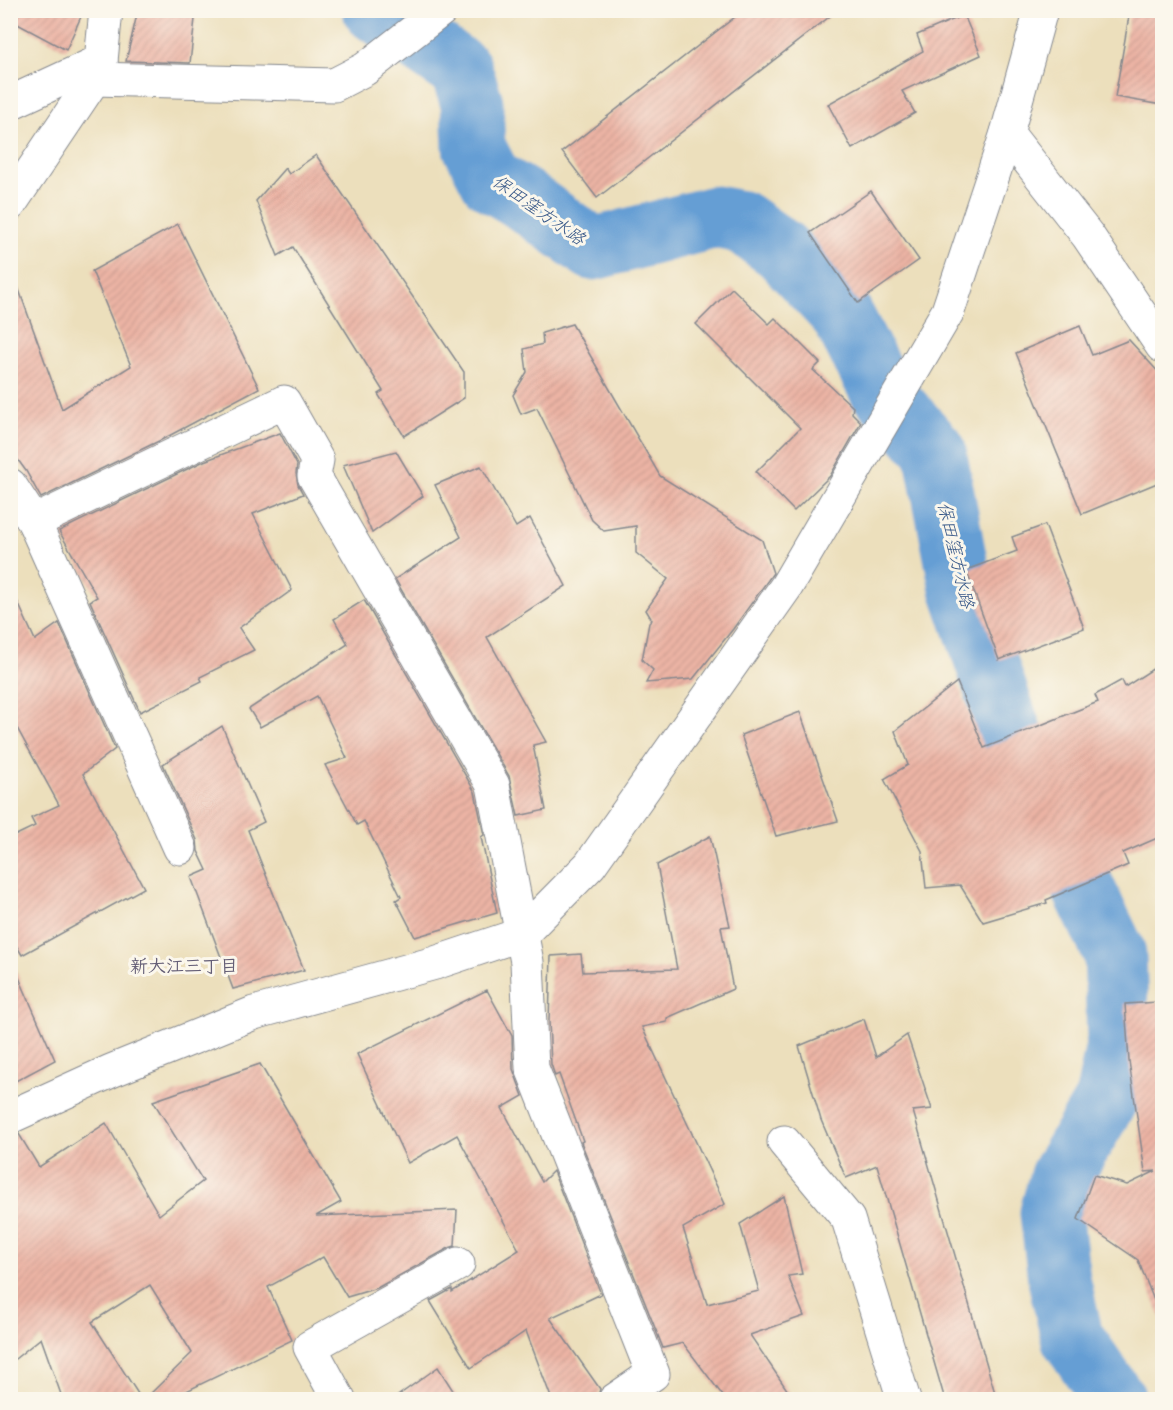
<svg xmlns="http://www.w3.org/2000/svg" width="1173" height="1410" viewBox="0 0 1173 1410" font-family="'Shantell Sans','Klee One',sans-serif">
<defs>
<pattern id="building-hatch" width="6" height="6" patternUnits="userSpaceOnUse" patternTransform="scale(1.5)"><rect width="6" height="6" fill="#ecb4a4"/><path d="M-1 1l2-2M0 6l6-6M5 7l2-2" fill="none" stroke="#ca9b90"/></pattern>
</defs>
<rect width="100%" height="100%" fill="#fbf7ec"/>
<filter id="ink" filterUnits="userSpaceOnUse"><feTurbulence type="fractalNoise" baseFrequency=".0167" numOctaves="2"/><feDisplacementMap in="SourceGraphic" scale="12" xChannelSelector="R" yChannelSelector="G"/><feConvolveMatrix kernelMatrix="1 2 1 2 8 2 1 2 1" color-interpolation-filters="sRGB"/></filter>
<filter id="wash" filterUnits="userSpaceOnUse"><feTurbulence type="fractalNoise" baseFrequency=".008" numOctaves="4" result="noise"/><feDisplacementMap in="SourceGraphic" scale="24" xChannelSelector="R" yChannelSelector="G"/><feGaussianBlur stdDeviation="1.35" result="paint"/><feColorMatrix in="noise" values="0 0 0 0 0 0 0 0 0 0 0 0 0 0 0 0 0 1.4 0 .05"/><feComposite in="paint" operator="in"/></filter>
<g filter="url(#wash)">
<rect width="100%" height="100%" fill="#ecdfbc"/>
<g fill="none" stroke-linecap="round" stroke-linejoin="round">
<!-- river -->
<path stroke="#659ed4" stroke-width="63" d="M 374,10 L 461,70 L 472,103 L 474,147 L 491,180 L 521,198 L 593,249 L 715,217 L 741,222 L 781,250 L 842,315 L 881,391 L 935,451 L 961,588 L 1015,746 L 1115,954 L 1118,1040 L 1106,1100 L 1061,1176 L 1051,1213 L 1059,1279 L 1072,1337 L 1115,1400"/>
</g>
<g id="blocks">
<!-- building -->
<g fill="url(#building-hatch)">
<path d="M 10,10 L 84,10 L 66,50 L 10,20 Z"/>
<path d="M 138,10 L 196,10 L 190,63 L 126,61 Z"/>
<path d="M 744,10 L 838,10 L 597,198 L 562,152 Z"/>
<path d="M 1130,10 L 1162,10 L 1162,105 L 1115,97 Z"/>
<path d="M 964,15 L 981,55 L 902,91 L 915,113 L 852,149 L 828,104 L 923,51 L 917,35 Z"/>
<path d="M 316,155 L 464,372 L 464,398 L 404,436 L 378,394 L 383,391 L 293,247 L 278,256 L 256,201 L 285,168 L 289,174 Z"/>
<path d="M 871,191 L 919,260 L 858,303 L 810,233 Z"/>
<path d="M 178,224 L 259,388 L 163,439 L 41,498 L 26,471 L 10,449 L 10,276 L 14,276 L 62,409 L 131,366 L 92,271 Z"/>
<path d="M 732,288 L 769,324 L 775,318 L 820,363 L 813,370 L 853,407 L 852,413 L 861,422 L 830,476 L 794,511 L 756,472 L 800,428 L 696,324 Z"/>
<path d="M 572,324 L 660,476 L 762,540 L 773,573 L 733,629 L 693,679 L 646,683 L 653,670 L 642,660 L 649,623 L 652,620 L 646,610 L 668,579 L 636,553 L 636,526 L 604,531 L 592,520 L 537,408 L 521,414 L 513,395 L 527,372 L 524,349 L 543,344 L 542,333 Z"/>
<path d="M 1080,326 L 1092,355 L 1129,340 L 1162,376 L 1162,481 L 1082,514 L 1016,353 Z"/>
<path d="M 280,433 L 297,465 L 296,473 L 298,485 L 303,494 L 253,514 L 292,590 L 239,628 L 254,650 L 200,677 L 202,681 L 140,712 L 90,601 L 97,597 L 59,531 L 204,461 Z"/>
<path d="M 396,451 L 423,496 L 372,533 L 343,465 Z"/>
<path d="M 481,466 L 516,527 L 530,518 L 566,586 L 487,637 L 546,742 L 533,745 L 546,810 L 518,816 L 509,776 L 395,579 L 461,537 L 435,485 Z"/>
<path d="M 1045,525 L 1084,628 L 999,660 L 966,570 L 1017,551 L 1012,537 Z"/>
<path d="M 10,585 L 35,640 L 59,623 L 115,749 L 83,774 L 144,888 L 22,955 L 10,935 L 10,838 L 35,826 L 31,818 L 59,805 L 10,715 Z"/>
<path d="M 364,600 L 475,792 L 484,835 L 481,837 L 497,913 L 415,937 L 396,900 L 401,897 L 364,821 L 357,825 L 325,765 L 347,758 L 317,696 L 260,727 L 249,709 L 348,644 L 334,619 Z"/>
<path d="M 1162,663 L 1162,836 L 1123,853 L 1128,865 L 1046,900 L 1047,903 L 983,922 L 960,885 L 926,888 L 922,851 L 884,779 L 908,765 L 895,731 L 957,682 L 984,748 L 1098,702 L 1095,695 L 1122,680 L 1125,687 Z"/>
<path d="M 800,712 L 838,821 L 776,836 L 741,735 Z"/>
<path d="M 222,726 L 264,822 L 248,830 L 304,970 L 233,989 L 191,877 L 207,870 L 198,851 L 197,840 L 163,764 Z"/>
<path d="M 710,836 L 730,926 L 721,927 L 733,989 L 667,1018 L 667,1022 L 642,1027 L 725,1204 L 683,1228 L 707,1304 L 759,1291 L 740,1224 L 784,1196 L 802,1274 L 788,1276 L 804,1316 L 750,1335 L 794,1400 L 726,1400 L 683,1343 L 663,1348 L 581,1142 L 583,1141 L 559,1074 L 555,1076 L 551,1064 L 549,1021 L 551,956 L 581,954 L 583,972 L 677,969 L 657,865 Z"/>
<path d="M 10,957 L 55,1060 L 10,1084 Z"/>
<path d="M 487,990 L 512,1036 L 513,1069 L 523,1096 L 502,1108 L 542,1182 L 553,1171 L 601,1294 L 550,1318 L 600,1389 L 597,1400 L 552,1400 L 526,1331 L 471,1368 L 430,1301 L 452,1289 L 452,1292 L 519,1250 L 457,1135 L 408,1163 L 357,1054 Z"/>
<path d="M 1159,1002 L 1162,1023 L 1162,1317 L 1161,1318 L 1138,1260 L 1078,1219 L 1094,1175 L 1127,1185 L 1156,1171 L 1145,1172 L 1129,1061 L 1125,1004 Z"/>
<path d="M 864,1019 L 876,1057 L 907,1035 L 932,1109 L 913,1111 L 997,1400 L 945,1400 L 877,1165 L 846,1178 L 821,1120 L 799,1046 Z"/>
<path d="M 260,1064 L 341,1202 L 316,1216 L 457,1210 L 455,1246 L 449,1248 L 377,1288 L 347,1297 L 323,1257 L 268,1287 L 292,1340 L 168,1400 L 144,1400 L 192,1353 L 150,1285 L 92,1322 L 142,1400 L 63,1400 L 41,1338 L 10,1363 L 10,1135 L 19,1134 L 39,1167 L 106,1123 L 159,1215 L 203,1181 L 153,1101 Z"/>
<path d="M 438,1367 L 459,1400 L 392,1400 Z"/>
</g>
</g>
</g>
<g filter="url(#ink)">
<use href="#blocks" fill-opacity="0" stroke="#84878d" stroke-width="1.5"/>
<g fill="none" stroke-linecap="round" stroke-linejoin="round">
<defs>
<g id="street">
<path d="M 94,79 L 334,85 L 365,69 L 441,10"/>
<path d="M 10,103 L 101,61"/>
<path d="M 1007,133 L 1088,236 L 1162,346"/>
<path d="M 10,485 L 34,522 L 180,848"/>
<path d="M 34,522 L 284,402 L 317,460 L 314,476 L 493,785 L 527,962 L 532,1068 L 653,1374 L 615,1400"/>
<path d="M 10,1117 L 111,1071 L 254,1013 L 435,963 L 522,934 L 590,865 L 786,587 L 948,311 L 1007,133 L 1041,10"/>
<path d="M 784,1142 L 848,1219 L 904,1400"/>
<path d="M 339,1400 L 310,1347 L 458,1264"/>
</g>
<path id="secondary" d="M 10,204 L 94,79 L 101,61 L 106,10"/>
</defs>
<!-- street casing -->
<use href="#street" stroke="#84878d" stroke-width="35"/>
<!-- secondary casing -->
<use href="#secondary" stroke="#84878d" stroke-width="35"/>
<!-- street -->
<use href="#street" stroke="#fff" stroke-width="33"/>
<!-- secondary -->
<use href="#secondary" stroke="#fff" stroke-width="33"/>
</g>
</g>
<g text-anchor="middle" stroke-width="6" stroke-linejoin="round" paint-order="stroke">
<!-- water labels -->
<g font-size="18" font-style="italic" fill="#355687" stroke="#fbf7ec">
<text transform="translate(539 210) rotate(35)" y="6">保田窪方水路</text>
<text transform="translate(956 555) rotate(77)" y="6">保田窪方水路</text>
</g>
<!-- neighbourhood labels -->
<g font-size="18" font-weight="bold" fill="#645e76" stroke="#fbf7ec">
<text x="184" y="972">新大江三丁目</text>
</g>
</g>
<!-- margin -->
<rect width="1173" height="1410" fill="none" stroke="#fbf7ec" stroke-width="36"/>
</svg>
